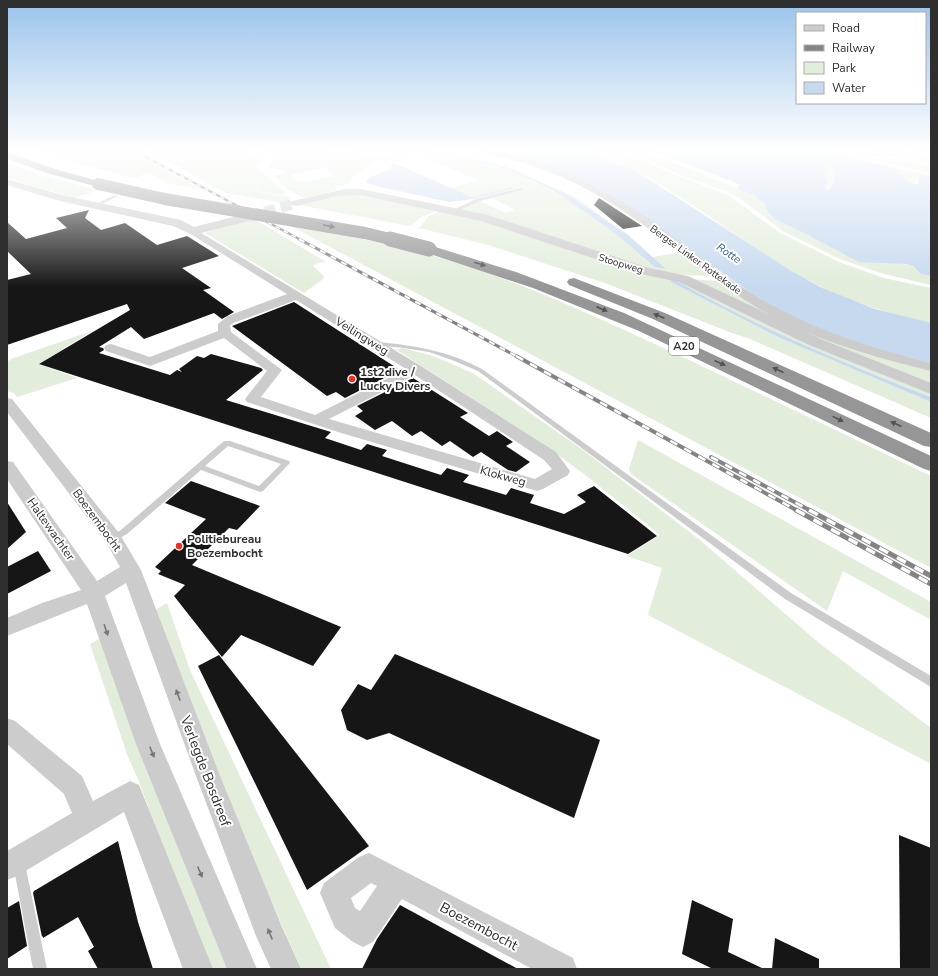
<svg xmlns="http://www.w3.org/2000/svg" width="938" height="976" viewBox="0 0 938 976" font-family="'Nunito Sans',sans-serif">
<rect width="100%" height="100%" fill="#fff"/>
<!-- green -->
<g fill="#e2eddb" fill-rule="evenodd">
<path d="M 41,150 L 128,150 L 200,189 L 169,184 L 148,172 L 136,178 L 126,176 L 78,163 Z"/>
<path d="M 147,150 L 255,150 L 247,153 L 260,158 L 263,161 L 255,166 L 285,192 L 282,195 L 225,187 L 291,197 L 284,203 L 226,193 Z"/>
<path d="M 265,150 L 320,150 L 377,159 L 354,176 L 348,184 L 336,186 L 336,190 L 305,198 L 290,191 L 273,176 L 285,174 L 282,170 L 269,168 L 270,162 L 276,158 L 272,155 L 275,154 ZM 325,167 L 335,176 L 303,182 L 298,181 L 291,175 Z"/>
<path d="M 341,150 L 430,150 L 510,170 L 533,180 L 563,196 L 569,194 C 599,211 623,235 649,258 L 680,252 L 710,276 L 687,275 L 659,272 L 458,210 L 480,201 L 506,213 L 515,210 L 487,195 L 513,188 L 511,187 L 472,197 L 451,188 L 477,180 L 429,159 L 418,155 L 392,161 L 387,159 Z"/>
<path d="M 586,150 L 621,150 L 630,153 L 670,173 L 728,195 L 780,233 L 839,262 L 884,278 L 931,288 L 931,323 C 881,312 834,297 790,270 C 737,238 688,198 634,170 C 618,162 602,156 586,150 Z"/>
<path d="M 625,150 L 642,150 L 754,195 L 765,203 L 766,209 L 774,219 L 831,246 L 893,263 L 910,265 L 917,269 L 921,274 L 931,276 L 931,285 L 884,274 L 840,259 L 783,231 L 742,200 L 731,193 L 676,173 Z"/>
<path d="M 923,150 L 931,157 L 931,165 C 909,158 882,151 859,159 L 931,175 L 931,176 L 920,175 L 919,184 L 907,181 L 897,169 L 826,153 Z"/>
<path d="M 882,157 C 899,158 915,161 931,168 L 931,173 L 866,159 Z"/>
<path d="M 7,163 L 43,176 L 97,190 L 75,198 L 7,178 Z"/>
<path d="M 826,163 L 830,165 L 834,172 L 833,185 L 829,190 L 825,189 L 825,186 L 827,184 L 825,177 L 828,174 L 824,164 Z"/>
<path d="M 352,193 L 439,210 L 422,217 L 410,226 L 299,205 L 305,202 Z"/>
<path d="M 443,210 L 677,278 L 931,392 L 931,397 C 843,363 757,327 675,280 L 669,281 L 778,337 L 931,402 L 931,418 L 750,339 L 732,333 L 605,283 L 488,245 L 419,228 L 429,216 Z"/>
<path d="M 250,218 L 254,219 L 326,262 L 317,263 L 313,266 L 324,276 L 323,279 L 304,293 L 205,233 Z"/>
<path d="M 287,224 C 349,236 413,248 473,268 C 541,291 605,321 670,351 C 757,392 844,434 931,476 L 931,568 Z"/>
<path d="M 691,279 L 718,281 L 931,370 L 931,386 L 888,371 Z"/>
<path d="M 92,331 L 39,364 L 77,378 L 17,397 L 14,393 L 7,391 L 7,362 L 11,359 Z"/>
<path d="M 402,348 L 433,356 L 473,373 L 583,450 L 701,541 L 819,643 L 931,728 L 931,764 L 648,615 L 662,568 L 627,556 L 660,535 L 584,474 L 543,444 L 397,350 Z"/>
<path d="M 638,440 L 931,602 L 931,620 L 843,571 L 827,611 L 631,474 L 629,469 Z"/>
<path d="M 167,603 L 190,670 L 331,969 L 301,969 L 217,777 L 153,611 Z"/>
<path d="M 101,638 L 230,969 L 207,969 L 138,779 L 128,757 L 90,644 Z"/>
</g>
<!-- water -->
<g fill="#c6d9ef" fill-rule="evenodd">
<path d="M 320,150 L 341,150 L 387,159 L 389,161 L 385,161 Z"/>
<path d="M 431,150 L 442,150 L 510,168 L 565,193 L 627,234 L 666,269 L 655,267 L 615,233 L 553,190 L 510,170 Z"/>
<path d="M 498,150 L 586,150 L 599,155 L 633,170 L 647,178 L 790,270 L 820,287 L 875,309 L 931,323 L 931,363 L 897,355 L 820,330 L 778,309 L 754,295 L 606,192 C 571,175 535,162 498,150 Z"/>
<path d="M 650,150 L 906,150 L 826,153 L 897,169 L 907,181 L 915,184 L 919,184 L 919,175 L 931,176 L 931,276 L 921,274 L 913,266 L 906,264 L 859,262 L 808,235 L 774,219 L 766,209 L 765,203 L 758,199 L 754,195 L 737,188 L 741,185 ZM 826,163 L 830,165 L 834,172 L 833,185 L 829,190 L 825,189 L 825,186 L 828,182 L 825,177 L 829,172 L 824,164 Z"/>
<path d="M 394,163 L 472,197 L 512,187 L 514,188 L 474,199 L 449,202 L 372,185 L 366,182 L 368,178 L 390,169 L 392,166 L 389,165 Z"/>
<path d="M 675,280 C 757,327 843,363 931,397 L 931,402 L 778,337 L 669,281 Z"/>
</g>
<!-- building -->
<g fill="#161616">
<path d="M 599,198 L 642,226 L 623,229 L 594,205 Z"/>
<path d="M 89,210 L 85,218 L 101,230 L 125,223 L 157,245 L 187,236 L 219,256 L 182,268 L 211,288 L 203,290 L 234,312 L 222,319 L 214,313 L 144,339 L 131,327 L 99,347 L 103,348 L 104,350 L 99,353 L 170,375 L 177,370 L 182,372 L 179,369 L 197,356 L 204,358 L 211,354 L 261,368 L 263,370 L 226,400 L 331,432 L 325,438 L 361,450 L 367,444 L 387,450 L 382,456 L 441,475 L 447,468 L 469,475 L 463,482 L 506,495 L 511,488 L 534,495 L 530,503 L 564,514 L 586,502 L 577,495 L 594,486 L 657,536 L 628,554 L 39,364 L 130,310 L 127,304 L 7,345 L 7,280 L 31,274 L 7,251 L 7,222 L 26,239 L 67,228 L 56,218 Z"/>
<path d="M 294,302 L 322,320 L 400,370 L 345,398 L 336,392 L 327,396 L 232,326 Z"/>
<path d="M 413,378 L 468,413 L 460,417 L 489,436 L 497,431 L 513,442 L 506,446 L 530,462 L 516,472 L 508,470 L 481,452 L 473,457 L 450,441 L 442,446 L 421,431 L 412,436 L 392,421 L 375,430 L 355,416 L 363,411 L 357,406 Z"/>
<path d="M 191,481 L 260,506 L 237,530 L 229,528 L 192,565 L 341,627 L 313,666 L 241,635 L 222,657 L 174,596 L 185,585 L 158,574 L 161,571 L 155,567 L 206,519 L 165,503 Z"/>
<path d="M 7,502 L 26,532 L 7,549 Z"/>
<path d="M 38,551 L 51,571 L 7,594 L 7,567 Z"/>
<path d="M 395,654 L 600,740 L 574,818 L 389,733 L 367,740 L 347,730 L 341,710 L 358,684 L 371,690 Z"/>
<path d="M 219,655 L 369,846 L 307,890 L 198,666 Z"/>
<path d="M 899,835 L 931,848 L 931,969 L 900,969 Z"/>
<path d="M 118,841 L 138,922 L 153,969 L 98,969 L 88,951 L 94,947 L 78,917 L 43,938 L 43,936 L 42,937 L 33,893 L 34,891 Z"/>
<path d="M 692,900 L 733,919 L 728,952 L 764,969 L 713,969 L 682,954 Z"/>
<path d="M 19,901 L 27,946 L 7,959 L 7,908 Z"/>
<path d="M 400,905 L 518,969 L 362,969 L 377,939 Z"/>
<path d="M 775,938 L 819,959 L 819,969 L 772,969 Z"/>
</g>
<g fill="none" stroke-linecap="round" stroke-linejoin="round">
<!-- tertiary-tunnel -->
<path stroke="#d5d5d5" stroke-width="11" stroke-dasharray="11 5.5" stroke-linecap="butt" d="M 249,217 L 296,203"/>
<!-- service -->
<g fill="#ccc" fill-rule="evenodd">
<path d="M 521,188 L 523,189 L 522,190 L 480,201 L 455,212 L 451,211 L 476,199 Z"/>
<path d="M 114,195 L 118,196 L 96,207 L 92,206 Z"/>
<path d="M 376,342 C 414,345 448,351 482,369 L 791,593 L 931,676 L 931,687 L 785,599 L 478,371 L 452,360 L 429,352 L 404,348 L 374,345 L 374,343 Z"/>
<path d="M 224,441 L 230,441 L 289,461 L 290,463 L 263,491 L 260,492 L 201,470 L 127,534 L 116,540 L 110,540 L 109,538 L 110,536 L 121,530 ZM 228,446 L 281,464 L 259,486 L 205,466 Z"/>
<path d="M 19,858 L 24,859 L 25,864 L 47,969 L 33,969 L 13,864 L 14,859 Z"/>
</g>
<!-- minor -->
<g fill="#ccc" fill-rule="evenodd">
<path d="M 484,150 C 504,150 522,157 540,163 C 580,177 616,196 650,220 C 686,245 719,274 756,296 C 810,329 870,348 931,363 L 931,371 C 867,355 801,337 745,300 C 695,267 651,226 599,196 C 577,183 552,172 527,164 C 517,161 492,156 484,150 Z"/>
<path d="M 193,228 L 421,366 L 556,452 L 570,471 L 568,475 L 543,489 L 537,491 L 338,432 L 247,402 L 245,399 L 267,371 L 224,338 L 150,366 L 106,351 L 104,348 L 106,345 L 111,344 L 150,357 L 218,331 L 218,324 L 228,316 L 287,294 L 189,233 L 188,231 L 189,229 ZM 296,300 L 406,369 L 315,415 L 261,397 L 282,370 L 231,332 L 230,325 L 236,322 ZM 415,375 L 544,460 L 552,469 L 535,479 L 329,419 Z"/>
<path d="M 7,398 L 12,399 L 119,533 L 141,570 L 220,776 L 282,927 L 301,969 L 271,969 L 256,936 L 196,776 L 126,583 L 105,596 L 160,744 L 257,969 L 227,969 L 136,744 L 87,604 L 7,636 L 7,618 L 42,603 L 81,590 L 7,479 L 7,461 L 13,462 L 97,581 L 120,567 L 106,542 L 7,412 Z"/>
<path d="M 7,718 L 15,721 L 82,776 L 93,801 L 130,781 L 139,785 L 213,969 L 183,969 L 124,812 L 17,876 L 7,880 L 7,851 L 72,813 L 64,794 L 7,744 Z"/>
<path d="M 369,853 L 573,958 L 577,969 L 532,969 L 402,899 L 373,942 L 363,947 L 353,942 L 335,928 L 320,893 L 324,883 L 359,857 ZM 371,883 L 377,886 L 360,911 L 355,908 L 351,898 Z"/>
</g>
<!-- tertiary -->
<g fill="#ccc" fill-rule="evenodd">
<path d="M 7,179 L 62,195 L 181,220 L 194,227 L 249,213 L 253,214 L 255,217 L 253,220 L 193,235 L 173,226 L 60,201 L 7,185 Z"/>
<path d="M 345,189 L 361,189 L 488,215 L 649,268 L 688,276 L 821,339 L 931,383 L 931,394 L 809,345 L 679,282 L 641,274 L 481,221 L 361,195 L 337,196 L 296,206 L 292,205 L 290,203 L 292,201 Z"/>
</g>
<!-- motorway -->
<g fill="#969696" fill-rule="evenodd">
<path d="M 7,152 L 55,169 L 102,182 L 104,184 L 102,186 L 98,187 L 47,173 L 7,159 Z"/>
<path d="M 429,245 L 516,272 L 624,313 L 931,456 L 931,471 L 924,469 L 639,331 L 533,288 L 424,252 L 422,249 L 424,246 Z"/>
<path d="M 574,278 L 665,313 L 931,433 L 931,447 L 924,446 L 653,319 L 569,285 L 567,282 L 569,279 Z"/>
</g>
<defs>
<path id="rail-far3" d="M 133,150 L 301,240"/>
<path id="rail-far2" d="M 299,239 L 518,357"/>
<g id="rail-far1">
<path d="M 516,356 L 798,511"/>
<path d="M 711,457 L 811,511"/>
</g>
<g id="rail">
<path d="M 796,510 L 931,584"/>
<path d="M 809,510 L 931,576"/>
</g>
</defs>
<!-- rail-far3 casing -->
<use href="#rail-far3" stroke="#848484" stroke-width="2.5"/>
<!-- rail-far2 casing -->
<use href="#rail-far2" stroke="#848484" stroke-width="3"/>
<!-- rail-far1 casing -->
<use href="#rail-far1" stroke="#848484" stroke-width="4"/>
<!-- rail casing -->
<use href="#rail" stroke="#848484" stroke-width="5"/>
<!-- rail-far3 -->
<use href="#rail-far3" stroke="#fff" stroke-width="1.5" stroke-dasharray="4.5" stroke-linecap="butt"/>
<!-- rail-far2 -->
<use href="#rail-far2" stroke="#fff" stroke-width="2" stroke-dasharray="6" stroke-linecap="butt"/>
<!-- rail-far1 -->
<use href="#rail-far1" stroke="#fff" stroke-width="2.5" stroke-dasharray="8" stroke-linecap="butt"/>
<!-- rail -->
<use href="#rail" stroke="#fff" stroke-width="3.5" stroke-dasharray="10" stroke-linecap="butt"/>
<!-- motorway-bridge-far1 -->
<path stroke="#969696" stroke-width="12" d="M 98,184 L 165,199 L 365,233 L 394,240"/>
<!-- motorway-bridge -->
<path stroke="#969696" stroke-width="15" d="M 390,239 L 429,249"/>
</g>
<!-- one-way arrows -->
<defs><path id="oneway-solid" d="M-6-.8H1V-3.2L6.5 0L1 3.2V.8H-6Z"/></defs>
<g fill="#535353">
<use href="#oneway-solid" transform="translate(329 226) rotate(11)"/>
<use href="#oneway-solid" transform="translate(480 264) rotate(17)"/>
<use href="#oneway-solid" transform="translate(602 309) rotate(23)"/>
<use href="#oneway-solid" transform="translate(659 316) rotate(-157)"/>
<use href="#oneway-solid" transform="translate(720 363) rotate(25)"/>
<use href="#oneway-solid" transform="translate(778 370) rotate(-155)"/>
<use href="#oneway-solid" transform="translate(838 419) rotate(26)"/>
<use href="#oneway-solid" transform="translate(896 424) rotate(-155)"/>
</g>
<g fill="#767676">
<use href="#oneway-solid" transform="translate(106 630) rotate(71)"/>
<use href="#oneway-solid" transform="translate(178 695) rotate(-110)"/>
<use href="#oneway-solid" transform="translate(152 752) rotate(68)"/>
<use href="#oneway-solid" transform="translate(200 872) rotate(67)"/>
<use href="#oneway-solid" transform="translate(270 934) rotate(-112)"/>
</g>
<!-- sky -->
<linearGradient id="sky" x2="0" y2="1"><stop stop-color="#9ac3eb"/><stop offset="0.52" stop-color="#fff"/><stop offset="1" stop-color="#fff" stop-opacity="0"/></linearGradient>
<rect width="938" height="287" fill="url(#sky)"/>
<!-- markers -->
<g fill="#f52e21" stroke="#fff" stroke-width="1.5">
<circle cx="352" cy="379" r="4"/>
<circle cx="179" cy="546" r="4"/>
</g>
<g text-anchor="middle" stroke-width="4" stroke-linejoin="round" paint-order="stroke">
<!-- far-street labels -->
<g font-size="10" fill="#2f2f2f" stroke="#fff">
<text transform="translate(696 259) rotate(36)" y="4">Bergse Linker Rottekade</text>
<text transform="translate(621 263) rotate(17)" y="4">Stoopweg</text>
</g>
<!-- far-water labels -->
<g font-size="11" font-style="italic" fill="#356598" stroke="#fff">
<text transform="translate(729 253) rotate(34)" y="4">Rotte</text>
</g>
<!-- shield labels -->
<rect fill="#fff" stroke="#6d6d6d" stroke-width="1" x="669" y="337" width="30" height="18" rx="3"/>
<g font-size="11" font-weight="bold" fill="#2f2f2f">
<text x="684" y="350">A20</text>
</g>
<!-- street labels -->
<g font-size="12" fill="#2f2f2f" stroke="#fff">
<text transform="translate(362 336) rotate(32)" y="4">Veilingweg</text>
<text transform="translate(503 476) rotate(16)" y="4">Klokweg</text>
<text transform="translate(97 520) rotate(54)" y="4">Boezembocht</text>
<text transform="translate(51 529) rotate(55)" y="4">Haltewachter</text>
</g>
<!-- poi labels -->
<g font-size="12" font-weight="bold" fill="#2f2f2f" stroke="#fff" text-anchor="start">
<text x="360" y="376">1st2dive /<tspan x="360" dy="14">Lucky Divers</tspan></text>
<text x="187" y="543">Politiebureau<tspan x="187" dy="14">Boezembocht</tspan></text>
</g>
<!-- near-street labels -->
<g font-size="14" fill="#2f2f2f" stroke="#fff">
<text transform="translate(206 771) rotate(69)" y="5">Verlegde Bosdreef</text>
<text transform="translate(479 926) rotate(28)" y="5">Boezembocht</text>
</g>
</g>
<!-- border -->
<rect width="938" height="976" fill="none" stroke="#2f2f2f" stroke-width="16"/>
<!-- legend -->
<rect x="796" y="12" width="130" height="92" fill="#ffffff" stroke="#acacac"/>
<rect x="804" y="25" width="20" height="6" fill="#cccccc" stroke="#acacac"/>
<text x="832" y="32" font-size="12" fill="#2f2f2f">Road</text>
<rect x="804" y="45" width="20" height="6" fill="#848484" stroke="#acacac"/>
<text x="832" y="52" font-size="12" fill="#2f2f2f">Railway</text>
<rect x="804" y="62" width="20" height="12" fill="#e2eddb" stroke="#acacac"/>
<text x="832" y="72" font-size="12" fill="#2f2f2f">Park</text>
<rect x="804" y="82" width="20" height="12" fill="#c6d9ef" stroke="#acacac"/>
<text x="832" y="92" font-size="12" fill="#2f2f2f">Water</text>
</svg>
